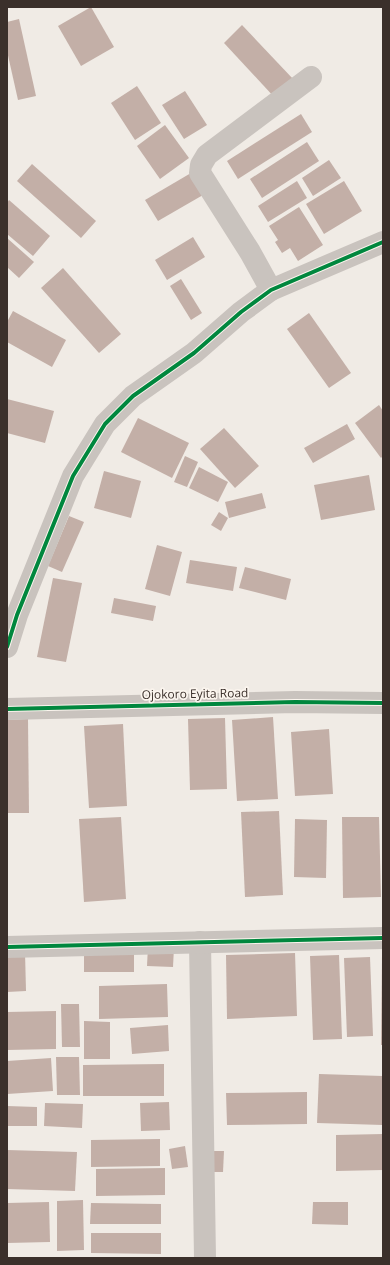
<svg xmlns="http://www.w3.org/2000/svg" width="390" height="1265" viewBox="0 0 390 1265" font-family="'Open Sans',sans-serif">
<rect width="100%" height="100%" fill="#f0ebe5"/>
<!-- building -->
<g fill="#c3afa7">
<path d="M 91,7 L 114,47 L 81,66 L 58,26 Z"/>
<path d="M 19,19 L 36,96 L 18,100 L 7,51 L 7,22 Z"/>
<path d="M 242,25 L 294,80 L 275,98 L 224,43 Z"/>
<path d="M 137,86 L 161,123 L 135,140 L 111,103 Z"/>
<path d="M 185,91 L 207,125 L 184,139 L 162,105 Z"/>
<path d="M 301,114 L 312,132 L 238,179 L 227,161 Z"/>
<path d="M 165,125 L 189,158 L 160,179 L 137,146 Z"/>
<path d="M 307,142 L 319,161 L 262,198 L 250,179 Z"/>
<path d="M 329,160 L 341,178 L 313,196 L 302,178 Z"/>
<path d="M 32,164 L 96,221 L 81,238 L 17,181 Z"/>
<path d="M 191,173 L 203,195 L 158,221 L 145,200 Z"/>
<path d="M 297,181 L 307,198 L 268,222 L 258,206 Z"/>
<path d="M 344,181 L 362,211 L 324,234 L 306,204 Z"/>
<path d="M 9,200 L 50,236 L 33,256 L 7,234 L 7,203 Z"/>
<path d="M 299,207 L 323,245 L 298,261 L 290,248 L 282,253 L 275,242 L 278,240 L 269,226 Z"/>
<path d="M 193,237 L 205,257 L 167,280 L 155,260 Z"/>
<path d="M 7,238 L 34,262 L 19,278 L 7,267 Z"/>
<path d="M 63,268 L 121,334 L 99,353 L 41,288 Z"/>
<path d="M 181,279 L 202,313 L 191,320 L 170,286 Z"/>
<path d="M 13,311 L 66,340 L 52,367 L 7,342 L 7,322 Z"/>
<path d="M 309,313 L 351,373 L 329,388 L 287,329 Z"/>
<path d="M 7,399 L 54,411 L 45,443 L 7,433 Z"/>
<path d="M 379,405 L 383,411 L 383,456 L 381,458 L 355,423 Z"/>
<path d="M 138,418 L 189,443 L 172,478 L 121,452 Z"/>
<path d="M 347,424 L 355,439 L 313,463 L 304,448 Z"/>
<path d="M 224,428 L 259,466 L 235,488 L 200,449 Z"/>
<path d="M 185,456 L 198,462 L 187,487 L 174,482 Z"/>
<path d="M 199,467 L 228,482 L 218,502 L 189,488 Z"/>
<path d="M 104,471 L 141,481 L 131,518 L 94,508 Z"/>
<path d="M 369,475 L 375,510 L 321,520 L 314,485 Z"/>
<path d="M 262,493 L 266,508 L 229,518 L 225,502 Z"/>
<path d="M 219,512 L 228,518 L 221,531 L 211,525 Z"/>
<path d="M 69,516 L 84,522 L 62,572 L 48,566 Z"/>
<path d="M 157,545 L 182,552 L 170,596 L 145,589 Z"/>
<path d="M 190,560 L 237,567 L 233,591 L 186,583 Z"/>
<path d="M 245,567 L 291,579 L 286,600 L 239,588 Z"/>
<path d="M 53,578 L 82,583 L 66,662 L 37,657 Z"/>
<path d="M 114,598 L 156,606 L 153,621 L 111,613 Z"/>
<path d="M 273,717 L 278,799 L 237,801 L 232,720 Z"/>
<path d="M 225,718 L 227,789 L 190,790 L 188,719 Z"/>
<path d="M 28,719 L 29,813 L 7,813 L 7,720 Z"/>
<path d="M 123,724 L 127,806 L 89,808 L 84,726 Z"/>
<path d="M 329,729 L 333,794 L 295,796 L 291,732 Z"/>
<path d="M 279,811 L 283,895 L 245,897 L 241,812 Z"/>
<path d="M 121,817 L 126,899 L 84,902 L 79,819 Z"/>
<path d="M 342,817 L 379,817 L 381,897 L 343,898 Z"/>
<path d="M 295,819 L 327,820 L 326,878 L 294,877 Z"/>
<path d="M 148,946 L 174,947 L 173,967 L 147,966 Z"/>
<rect x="84" y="947" width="50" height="25"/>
<path d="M 25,952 L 26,991 L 7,992 L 7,953 Z"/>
<path d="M 295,953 L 297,1016 L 227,1019 L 226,955 Z"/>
<path d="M 339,955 L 342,1039 L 313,1040 L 310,956 Z"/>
<path d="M 382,955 L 383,955 L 383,1045 L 381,1045 Z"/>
<path d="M 370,957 L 373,1036 L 347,1037 L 344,958 Z"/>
<path d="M 167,984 L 168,1017 L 99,1019 L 99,986 Z"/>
<path d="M 61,1004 L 79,1004 L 80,1047 L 62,1047 Z"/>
<path d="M 56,1011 L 56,1049 L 7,1050 L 7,1012 Z"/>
<path d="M 84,1021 L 110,1022 L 110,1059 L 84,1059 Z"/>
<path d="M 168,1025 L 169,1051 L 132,1054 L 130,1028 Z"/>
<path d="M 56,1057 L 79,1057 L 80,1095 L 57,1095 Z"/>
<path d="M 51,1058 L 53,1091 L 7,1094 L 7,1061 Z"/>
<path d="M 164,1064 L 164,1096 L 83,1096 L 83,1065 Z"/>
<path d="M 319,1074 L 383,1076 L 383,1125 L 317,1123 Z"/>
<path d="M 307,1092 L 307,1124 L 227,1125 L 226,1093 Z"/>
<path d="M 169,1102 L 170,1130 L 141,1131 L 140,1103 Z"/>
<path d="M 45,1103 L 83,1104 L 82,1128 L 44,1126 Z"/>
<path d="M 7,1106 L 37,1107 L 37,1126 L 7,1126 Z"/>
<path d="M 383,1134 L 383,1170 L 336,1171 L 336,1135 Z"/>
<path d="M 160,1139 L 160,1166 L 91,1167 L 91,1140 Z"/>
<path d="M 185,1146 L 188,1167 L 172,1169 L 169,1149 Z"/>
<path d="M 7,1150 L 77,1152 L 75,1191 L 7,1189 Z"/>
<path d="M 207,1151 L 224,1151 L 223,1172 L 206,1172 Z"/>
<path d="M 165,1168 L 165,1195 L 96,1196 L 96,1169 Z"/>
<path d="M 83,1200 L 84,1250 L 57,1251 L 57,1201 Z"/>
<path d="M 49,1202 L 50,1242 L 7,1243 L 7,1203 Z"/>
<path d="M 313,1202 L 348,1202 L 348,1225 L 312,1224 Z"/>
<path d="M 91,1203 L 161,1204 L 161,1224 L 90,1224 Z"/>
<path d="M 91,1233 L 161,1233 L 161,1254 L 91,1253 Z"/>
</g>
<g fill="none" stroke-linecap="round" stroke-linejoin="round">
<!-- minor -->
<g stroke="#c9c3be" stroke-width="22">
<path d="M 271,290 L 250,252 L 200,173 L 201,165 L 207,155 L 311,77"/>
<path d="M 7,647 L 17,615 L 73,476 L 105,424 L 133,396 L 194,353 L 241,312 L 271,290 L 383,242"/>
<path d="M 7,709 L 295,702 L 383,703"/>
<path d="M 200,942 L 205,1258"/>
<path d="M 7,947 L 383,938"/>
</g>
<defs>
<g id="cycleway">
<path d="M 7,647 L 17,615 L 73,476 L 105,424 L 133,396 L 194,353 L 241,312 L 271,290 L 383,242"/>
<path d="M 7,709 L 295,702 L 383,703"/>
<path d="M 7,947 L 383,938"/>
</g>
</defs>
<!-- cycleway casing -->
<use href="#cycleway" stroke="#fbf5ee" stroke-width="6"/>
<!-- cycleway -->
<use href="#cycleway" stroke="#00873e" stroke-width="4"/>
</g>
<g text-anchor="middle" stroke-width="3.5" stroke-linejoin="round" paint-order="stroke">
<!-- street labels -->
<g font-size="12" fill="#3b302b" stroke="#fbf5ee">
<text transform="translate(195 694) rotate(-1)" y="4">Ojokoro Eyita Road</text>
</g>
</g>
<!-- border -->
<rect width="390" height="1265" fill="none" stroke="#3b302b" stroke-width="16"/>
</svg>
